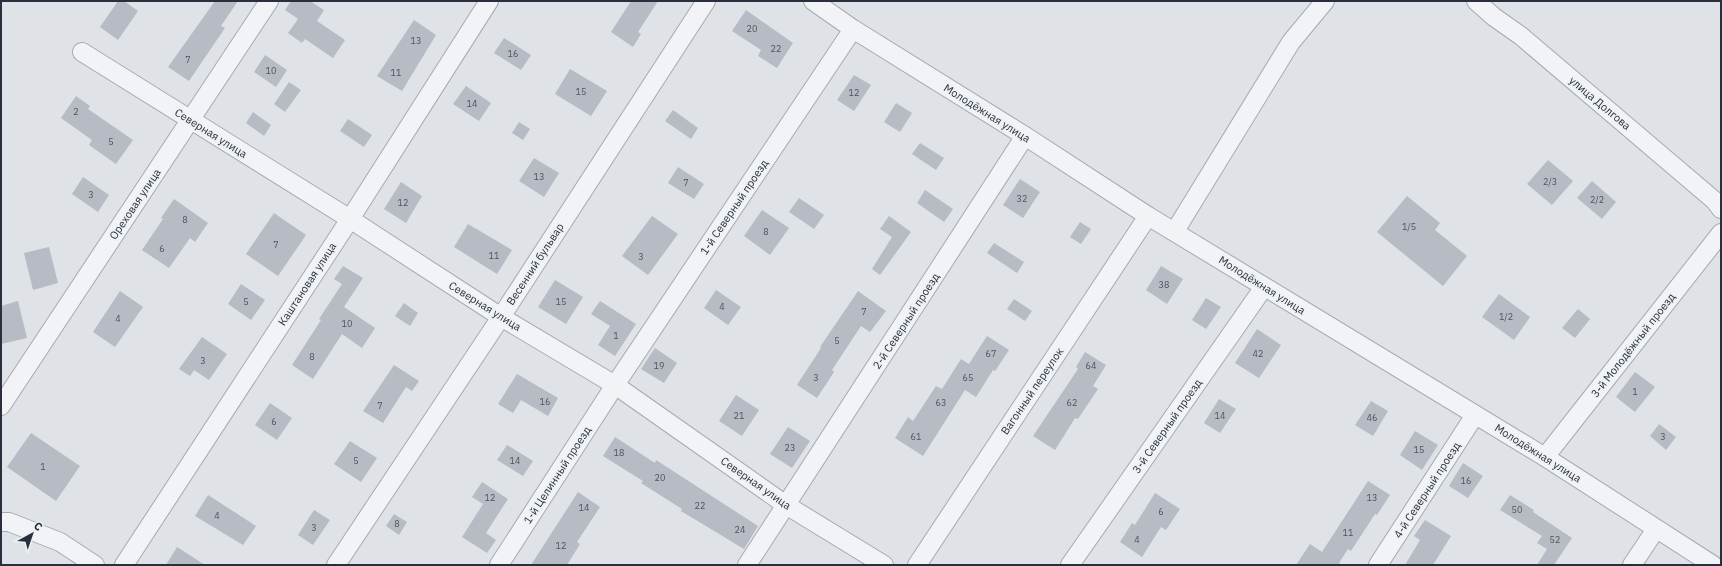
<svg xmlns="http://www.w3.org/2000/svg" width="1722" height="566" viewBox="0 0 1722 566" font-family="'IBM Plex Sans',sans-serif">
<rect width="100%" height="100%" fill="#dfe2e7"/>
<!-- building -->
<g fill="#b7bbc3">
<path d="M 118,1 L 124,1 L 138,11 L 118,40 L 100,27 Z"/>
<path d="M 215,1 L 238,1 L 221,26 L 225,28 L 189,81 L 168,67 Z"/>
<path d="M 291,1 L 310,1 L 324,10 L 317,21 L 345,40 L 333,58 L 305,39 L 302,43 L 288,33 L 298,19 L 285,10 Z"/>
<path d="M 631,1 L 658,1 L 638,32 L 641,34 L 633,47 L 611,32 Z"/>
<path d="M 746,10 L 793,43 L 777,68 L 758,56 L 761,50 L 732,31 Z"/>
<path d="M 414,20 L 436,35 L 402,91 L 377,76 Z"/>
<path d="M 504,38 L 531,55 L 521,70 L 494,53 Z"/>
<path d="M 265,55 L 287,70 L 276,87 L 254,72 Z"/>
<path d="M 570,69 L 607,91 L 591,116 L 555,94 Z"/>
<path d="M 854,75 L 871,85 L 854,111 L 837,100 Z"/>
<path d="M 289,82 L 301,90 L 285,112 L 274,104 Z"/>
<path d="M 466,86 L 491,103 L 479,121 L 453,104 Z"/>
<path d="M 76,96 L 90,106 L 88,109 L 133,140 L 116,164 L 89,145 L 92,140 L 61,118 Z"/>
<path d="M 896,103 L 912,113 L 900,132 L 884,122 Z"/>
<path d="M 673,110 L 698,128 L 691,139 L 665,121 Z"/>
<path d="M 253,112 L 271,125 L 264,136 L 246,123 Z"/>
<path d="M 348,119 L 372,135 L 364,147 L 340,131 Z"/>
<path d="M 519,122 L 530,129 L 523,140 L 512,133 Z"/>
<path d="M 920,143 L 944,158 L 936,170 L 912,154 Z"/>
<path d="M 534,158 L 559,173 L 544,197 L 519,181 Z"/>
<path d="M 1548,160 L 1573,181 L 1552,205 L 1527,184 Z"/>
<path d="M 678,167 L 704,184 L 694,199 L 668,183 Z"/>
<path d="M 83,177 L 109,195 L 98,212 L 72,194 Z"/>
<path d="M 1020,179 L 1040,192 L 1023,218 L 1003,205 Z"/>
<path d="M 1592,181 L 1616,202 L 1602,219 L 1577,198 Z"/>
<path d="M 401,182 L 422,196 L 406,223 L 384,209 Z"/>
<path d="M 925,190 L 953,209 L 944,222 L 917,203 Z"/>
<path d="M 1407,196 L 1440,223 L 1435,230 L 1467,256 L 1443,286 L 1377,232 Z"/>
<path d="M 799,198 L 824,215 L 814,229 L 789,212 Z"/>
<path d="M 174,199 L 208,223 L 195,242 L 190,238 L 169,268 L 142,250 L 163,219 L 161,218 Z"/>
<path d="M 762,210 L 789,228 L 770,255 L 744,236 Z"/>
<path d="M 274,213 L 306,235 L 278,276 L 246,254 Z"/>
<path d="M 652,216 L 678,234 L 648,275 L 622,256 Z"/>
<path d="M 889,216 L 911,232 L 880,275 L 872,269 L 892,237 L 880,229 Z"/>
<path d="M 1080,222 L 1091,229 L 1081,244 L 1070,237 Z"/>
<path d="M 468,224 L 512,250 L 497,274 L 454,247 Z"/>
<path d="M 994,243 L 1024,262 L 1017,273 L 987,253 Z"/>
<path d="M 49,247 L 58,283 L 33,290 L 24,253 Z"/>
<path d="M 343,266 L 363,278 L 344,307 L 375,328 L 362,348 L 342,334 L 313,379 L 292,365 L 321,320 L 319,319 L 342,284 L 334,279 Z"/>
<path d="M 1161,266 L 1183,279 L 1167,304 L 1146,290 Z"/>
<path d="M 555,280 L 583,297 L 566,324 L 538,307 Z"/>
<path d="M 241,284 L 265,300 L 251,320 L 228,304 Z"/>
<path d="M 716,290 L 741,307 L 728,325 L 704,308 Z"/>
<path d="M 120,291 L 143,307 L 115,347 L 93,332 Z"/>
<path d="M 858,291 L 886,311 L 870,332 L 861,326 L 832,370 L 834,372 L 817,398 L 797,385 L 821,348 L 820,347 Z"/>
<path d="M 1499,294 L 1530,317 L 1514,340 L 1482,317 Z"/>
<path d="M 1206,298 L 1221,307 L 1206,329 L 1192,320 Z"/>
<path d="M 1014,299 L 1032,311 L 1025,321 L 1007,309 Z"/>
<path d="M 18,301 L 27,338 L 1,344 L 1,306 Z"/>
<path d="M 600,301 L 636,324 L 615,356 L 598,345 L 610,326 L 591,314 Z"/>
<path d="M 404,303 L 418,313 L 410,326 L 395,316 Z"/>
<path d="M 1578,309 L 1590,319 L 1575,338 L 1562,328 Z"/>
<path d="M 1257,329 L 1281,345 L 1259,378 L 1235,363 Z"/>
<path d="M 987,336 L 1009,350 L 995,371 L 993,370 L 976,397 L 965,390 L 923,456 L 895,438 L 908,417 L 913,421 L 936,386 L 942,389 L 961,359 L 969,364 Z"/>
<path d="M 202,337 L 227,354 L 209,380 L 194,370 L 190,376 L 179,369 Z"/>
<path d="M 655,348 L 677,363 L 664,383 L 641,369 Z"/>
<path d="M 1085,352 L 1106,365 L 1093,386 L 1098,389 L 1078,419 L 1075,418 L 1055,450 L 1033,436 L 1078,369 L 1076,367 Z"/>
<path d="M 394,365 L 419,381 L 412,391 L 406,387 L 383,423 L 363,411 Z"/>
<path d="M 1635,372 L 1655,387 L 1635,412 L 1616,397 Z"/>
<path d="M 517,374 L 558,398 L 548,416 L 521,400 L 513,413 L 498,404 Z"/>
<path d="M 736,395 L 759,410 L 742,436 L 719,421 Z"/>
<path d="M 1219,399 L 1236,409 L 1220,433 L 1204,423 Z"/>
<path d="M 1371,401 L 1388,411 L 1373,436 L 1355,425 Z"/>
<path d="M 270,403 L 292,418 L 277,440 L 255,425 Z"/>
<path d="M 1659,424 L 1676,437 L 1666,450 L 1650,436 Z"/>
<path d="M 788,427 L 810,441 L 792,468 L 770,454 Z"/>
<path d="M 1415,431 L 1438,445 L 1422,470 L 1400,455 Z"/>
<path d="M 31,433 L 80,466 L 56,501 L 7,467 Z"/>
<path d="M 615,437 L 655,463 L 656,460 L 758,526 L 744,549 L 681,511 L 682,509 L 641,483 L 643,481 L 603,456 Z"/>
<path d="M 350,441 L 377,458 L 361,482 L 334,464 Z"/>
<path d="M 507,445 L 533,461 L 523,476 L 497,460 Z"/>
<path d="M 1463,463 L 1483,476 L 1468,498 L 1449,486 Z"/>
<path d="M 1368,481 L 1390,495 L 1377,515 L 1375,514 L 1351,551 L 1348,549 L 1339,563 L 1342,565 L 1296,565 L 1310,544 L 1322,552 Z"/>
<path d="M 482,482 L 508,499 L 486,533 L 496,540 L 487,553 L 462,537 L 483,504 L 472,497 Z"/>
<path d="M 578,492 L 600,507 L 577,542 L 580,544 L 567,565 L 531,565 Z"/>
<path d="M 1155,493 L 1180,509 L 1166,530 L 1161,527 L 1142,557 L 1120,542 L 1132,523 L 1135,525 Z"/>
<path d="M 208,495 L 256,526 L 243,545 L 195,516 Z"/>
<path d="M 1510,495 L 1534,510 L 1533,512 L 1572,538 L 1554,565 L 1537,565 L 1547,549 L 1537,543 L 1542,536 L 1500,510 Z"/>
<path d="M 314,510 L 330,520 L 313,545 L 298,535 Z"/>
<path d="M 394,514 L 407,522 L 399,535 L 386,526 Z"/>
<path d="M 1425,520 L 1451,536 L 1433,565 L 1405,565 L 1420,540 L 1414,536 Z"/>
<path d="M 177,547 L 205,565 L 166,565 Z"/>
</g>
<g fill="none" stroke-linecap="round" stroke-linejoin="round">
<defs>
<g id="minor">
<path d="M 813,1 L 853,29 L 1025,136 L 1148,216 L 1545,457 L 1713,565"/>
<path d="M 1476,1 L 1494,17 L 1521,36 L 1715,201 L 1721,209"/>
<path d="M 82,52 L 350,219 L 501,317 L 615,385 L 786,505 L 884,565"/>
<path d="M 1175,231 L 1291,42 L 1325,1"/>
<path d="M 1,406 L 269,1"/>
<path d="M 1545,457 L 1721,233"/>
<path d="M 1,522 L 9,522 L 60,542 L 95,565"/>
<path d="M 124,565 L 350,219 L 489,1"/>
<path d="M 336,565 L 501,317 L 706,1"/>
<path d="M 499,565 L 615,385 L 853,29"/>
<path d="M 747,565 L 1025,136"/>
<path d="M 917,565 L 1148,216"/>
<path d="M 1070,565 L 1264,287"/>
<path d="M 1378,565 L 1475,415"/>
<path d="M 1632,565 L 1656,529"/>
</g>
</defs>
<!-- minor casing -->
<use href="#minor" stroke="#a5a9b1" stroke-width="20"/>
<!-- minor -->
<use href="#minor" stroke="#f1f3f6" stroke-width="18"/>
</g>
<g text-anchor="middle" stroke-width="4" stroke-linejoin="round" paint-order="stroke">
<!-- number labels -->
<g font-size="9" fill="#4c535e">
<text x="752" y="32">20</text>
<text x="416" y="44">13</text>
<text x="776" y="52">22</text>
<text x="513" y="57">16</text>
<text x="188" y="63">7</text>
<text x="271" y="74">10</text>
<text x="396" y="76">11</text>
<text x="581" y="95">15</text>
<text x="854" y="96">12</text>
<text x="472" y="107">14</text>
<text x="76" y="115">2</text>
<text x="111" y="145">5</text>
<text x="539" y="180">13</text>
<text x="1550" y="185">2/3</text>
<text x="686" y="186">7</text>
<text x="91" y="198">3</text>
<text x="1022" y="202">32</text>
<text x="1597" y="203">2/2</text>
<text x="403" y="206">12</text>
<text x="185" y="223">8</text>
<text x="1409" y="230">1/5</text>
<text x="766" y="235">8</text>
<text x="276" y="248">7</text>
<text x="162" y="252">6</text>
<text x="494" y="259">11</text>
<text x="641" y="260">3</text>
<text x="1164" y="288">38</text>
<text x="246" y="305">5</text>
<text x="561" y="305">15</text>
<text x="722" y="310">4</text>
<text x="864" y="315">7</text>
<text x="1506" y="320">1/2</text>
<text x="118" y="322">4</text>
<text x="347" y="327">10</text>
<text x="616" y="339">1</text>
<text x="837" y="344">5</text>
<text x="991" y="357">67</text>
<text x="1258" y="357">42</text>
<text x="312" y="360">8</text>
<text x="203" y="364">3</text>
<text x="659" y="369">19</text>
<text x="1091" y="369">64</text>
<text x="816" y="381">3</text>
<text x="968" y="381">65</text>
<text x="1635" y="395">1</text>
<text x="545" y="405">16</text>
<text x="941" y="406">63</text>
<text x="1072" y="406">62</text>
<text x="380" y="409">7</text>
<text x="739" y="419">21</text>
<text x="1220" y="419">14</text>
<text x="1372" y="421">46</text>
<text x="274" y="425">6</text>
<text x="916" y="440">61</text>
<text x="1663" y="440">3</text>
<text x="790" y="451">23</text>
<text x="1419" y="453">15</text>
<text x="619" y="456">18</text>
<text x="356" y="464">5</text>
<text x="515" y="464">14</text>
<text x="43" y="470">1</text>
<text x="660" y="481">20</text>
<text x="1466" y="484">16</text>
<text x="490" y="501">12</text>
<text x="1372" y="501">13</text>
<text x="700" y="509">22</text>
<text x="584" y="511">14</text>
<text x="1517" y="513">50</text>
<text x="1161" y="515">6</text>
<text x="217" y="519">4</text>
<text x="397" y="527">8</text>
<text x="314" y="531">3</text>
<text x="740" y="533">24</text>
<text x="1348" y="536">11</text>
<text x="1137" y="543">4</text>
<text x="1555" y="543">52</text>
<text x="561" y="549">12</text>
</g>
<!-- street labels -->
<g font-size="11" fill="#29303d" stroke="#eef1f5">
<text transform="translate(1600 103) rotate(40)" y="4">улица Долгова</text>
<text transform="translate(987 113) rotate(32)" y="4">Молодёжная улица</text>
<text transform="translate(211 133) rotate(32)" y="4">Северная улица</text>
<text transform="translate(135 204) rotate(-56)" y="4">Ореховая улица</text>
<text transform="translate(734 207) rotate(-56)" y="4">1-й Северный проезд</text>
<text transform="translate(535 264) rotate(-57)" y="4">Весенний бульвар</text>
<text transform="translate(307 284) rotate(-57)" y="4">Каштановая улица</text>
<text transform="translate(1262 285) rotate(32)" y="4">Молодёжная улица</text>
<text transform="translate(485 306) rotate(32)" y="4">Северная улица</text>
<text transform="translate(906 321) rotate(-57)" y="4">2-й Северный проезд</text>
<text transform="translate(1633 345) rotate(-52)" y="4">3-й Молодёжный проезд</text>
<text transform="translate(1032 391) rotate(-56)" y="4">Вагонный переулок</text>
<text transform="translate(1167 426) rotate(-55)" y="4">3-й Северный проезд</text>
<text transform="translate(1538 453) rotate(32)" y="4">Молодёжная улица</text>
<text transform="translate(557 475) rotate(-57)" y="4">1-й Целинный проезд</text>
<text transform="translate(756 483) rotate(35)" y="4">Северная улица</text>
<text transform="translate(1427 490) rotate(-57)" y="4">4-й Северный проезд</text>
</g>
</g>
<!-- border -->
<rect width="1722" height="566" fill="none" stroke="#29303d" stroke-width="4"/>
<!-- north arrow -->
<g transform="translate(32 534) rotate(40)" stroke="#eef1f5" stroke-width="3" paint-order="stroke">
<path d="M0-3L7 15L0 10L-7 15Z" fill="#29303d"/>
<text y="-6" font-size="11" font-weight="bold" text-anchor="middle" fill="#29303d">С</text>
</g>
</svg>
